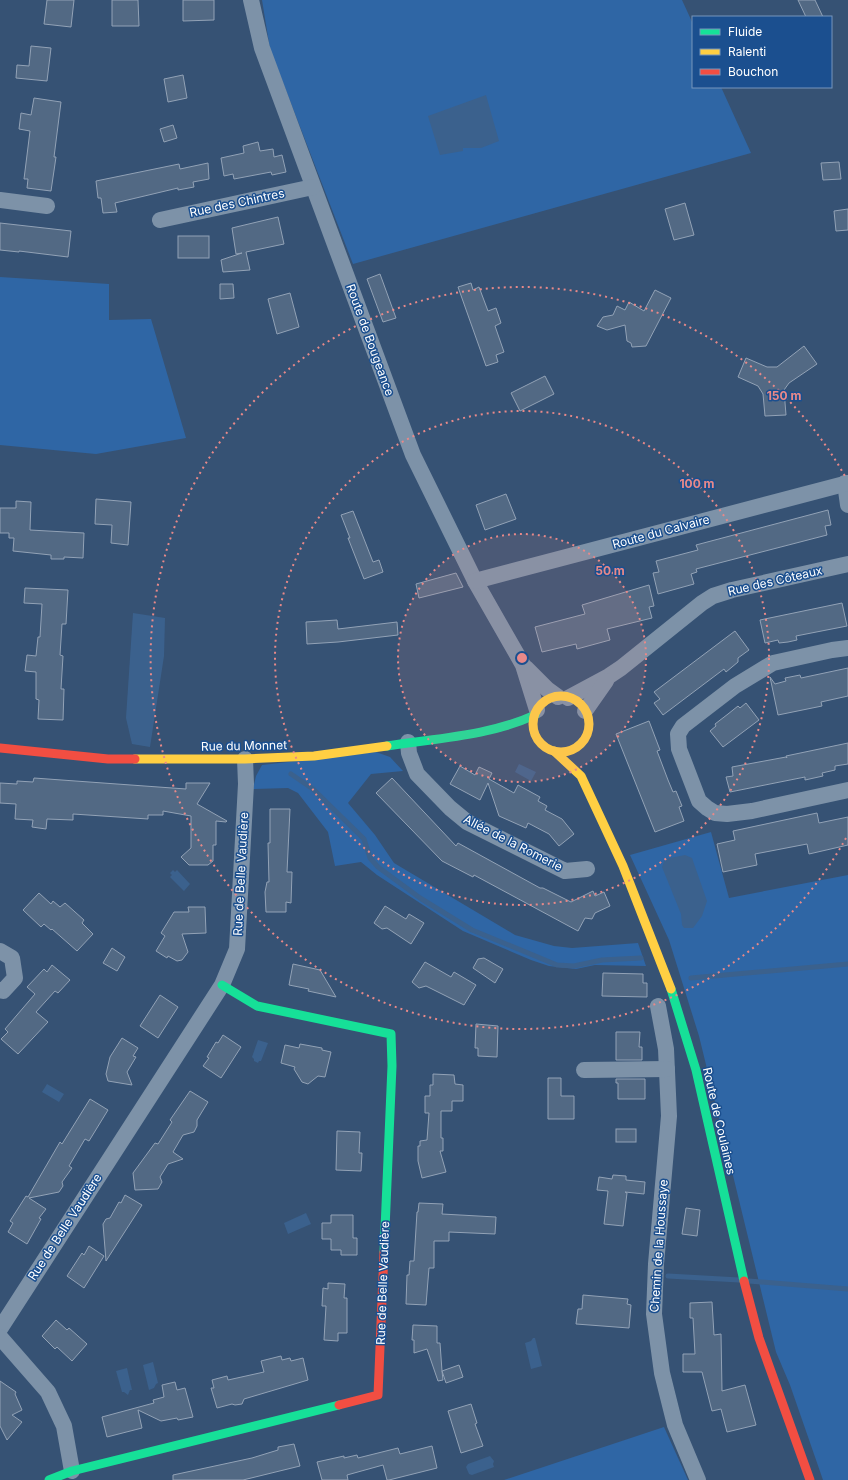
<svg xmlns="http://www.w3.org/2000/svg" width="848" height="1480" viewBox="0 0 848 1480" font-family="Inter,sans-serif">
<rect width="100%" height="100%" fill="#365274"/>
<!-- green -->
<g fill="#2f66a5">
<path d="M 262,0 L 682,0 L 693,24 L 693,87 L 721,87 L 751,153 L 353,264 L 270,49 Z"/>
<path d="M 0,277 L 109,284 L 109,320 L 151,319 L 186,438 L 96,454 L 0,445 Z"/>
<path d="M 376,752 L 390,757 L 403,771 L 371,774 L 348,803 L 375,835 L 394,863 L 515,935 L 554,946 L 572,948 L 638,943 L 646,966 L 595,965 L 576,969 L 549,966 L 531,960 L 463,931 L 377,875 L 361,862 L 335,866 L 328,832 L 298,793 L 288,788 L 253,789 L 256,776 L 262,765 Z"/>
<path d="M 711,832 L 729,898 L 848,875 L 848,1480 L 823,1480 L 790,1385 L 776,1352 L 699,1036 L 669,940 L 630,855 Z"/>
<path d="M 664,1427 L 688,1480 L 504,1480 Z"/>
</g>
<!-- water -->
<g fill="#3b618d">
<path d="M 486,95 L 499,141 L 481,148 L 463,148 L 463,151 L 440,155 L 428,116 Z"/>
<path d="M 133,613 L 165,618 L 164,656 L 150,747 L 132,744 L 126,718 Z"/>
<path d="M 519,764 L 536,772 L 531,781 L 515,772 Z"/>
<path d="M 685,855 L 692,858 L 707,901 L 702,916 L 693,928 L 684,928 L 682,925 L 681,914 L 662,867 L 665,859 Z"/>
<path d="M 173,870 L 175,872 L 177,870 L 190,884 L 184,891 L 170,877 L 172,875 L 170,873 Z"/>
<path d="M 258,1040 L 268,1043 L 261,1061 L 259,1061 L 258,1063 L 254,1061 L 254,1059 L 252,1057 Z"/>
<path d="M 47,1084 L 64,1094 L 59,1102 L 42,1092 Z"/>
<path d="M 306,1213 L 311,1224 L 288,1234 L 284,1223 Z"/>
<path d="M 533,1338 L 535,1338 L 542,1366 L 531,1369 L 525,1343 L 531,1341 Z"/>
<path d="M 153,1362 L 158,1383 L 156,1384 L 154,1388 L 149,1390 L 143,1365 Z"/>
<path d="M 127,1368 L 132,1390 L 130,1390 L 128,1395 L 124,1392 L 122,1392 L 116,1371 Z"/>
<path d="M 490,1456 L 494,1461 L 493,1464 L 494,1467 L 472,1475 L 469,1474 L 466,1467 L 468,1464 Z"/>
</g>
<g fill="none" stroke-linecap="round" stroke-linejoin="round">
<!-- stream -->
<g stroke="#3b618d" stroke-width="5">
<path d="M 291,774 L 313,789 L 364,839 L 370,858 L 378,867 L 420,898 L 472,930 L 557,965 L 574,966 L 602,960 L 641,958"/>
<path d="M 691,978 L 848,964"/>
<path d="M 668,1276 L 739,1280"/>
<path d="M 749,1281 L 848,1289"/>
</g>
</g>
<!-- building -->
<g fill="#526984" stroke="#92a2b6">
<path d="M 47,0 L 74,0 L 71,27 L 44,24 Z"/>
<path d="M 112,0 L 138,0 L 139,26 L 112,26 Z"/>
<path d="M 183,0 L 214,0 L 214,20 L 183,21 Z"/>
<path d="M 798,0 L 815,0 L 823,17 L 806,17 Z"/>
<path d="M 31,46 L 51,48 L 47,81 L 16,78 L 17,65 L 29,66 Z"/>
<path d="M 183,75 L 187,98 L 168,102 L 164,79 Z"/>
<path d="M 34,98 L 61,102 L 54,157 L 56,157 L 51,191 L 27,188 L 28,179 L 24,179 L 30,131 L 19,129 L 21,113 L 31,115 Z"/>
<path d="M 173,125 L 177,138 L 164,142 L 160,129 Z"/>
<path d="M 258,142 L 260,151 L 273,149 L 274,157 L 282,155 L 286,172 L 272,175 L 271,172 L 234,179 L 233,174 L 224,176 L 221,158 L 244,153 L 243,146 Z"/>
<path d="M 839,162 L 841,179 L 823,180 L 821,163 Z"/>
<path d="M 208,163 L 209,179 L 193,182 L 194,187 L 178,190 L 178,188 L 115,203 L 117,212 L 103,213 L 101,198 L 98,198 L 96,181 L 179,164 L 180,169 Z"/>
<path d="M 685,203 L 694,235 L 674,240 L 665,209 Z"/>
<path d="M 848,209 L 848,230 L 836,231 L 834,211 Z"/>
<path d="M 278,217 L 284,244 L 246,252 L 250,270 L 223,272 L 221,260 L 242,253 L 236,254 L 232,228 Z"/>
<path d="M 0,223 L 71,231 L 68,257 L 19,251 L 19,252 L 0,250 Z"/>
<rect x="178" y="236" width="31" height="22"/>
<path d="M 380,274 L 396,318 L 383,322 L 367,279 Z"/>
<path d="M 471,283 L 473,290 L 479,287 L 488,311 L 496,308 L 501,323 L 495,326 L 504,352 L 496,355 L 498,362 L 486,366 L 458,287 Z"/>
<path d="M 220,284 L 233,284 L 234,298 L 220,299 Z"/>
<path d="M 655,290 L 671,298 L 646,346 L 632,347 L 631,343 L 627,341 L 625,325 L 607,330 L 597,326 L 603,317 L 613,315 L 617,306 L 625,310 L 629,302 L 644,311 Z"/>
<path d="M 290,293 L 299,327 L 277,334 L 268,299 Z"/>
<path d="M 804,346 L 817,364 L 789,383 L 784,390 L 786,415 L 765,416 L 763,394 L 758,386 L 738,377 L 746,358 L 767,367 L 777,367 Z"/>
<path d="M 545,376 L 554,394 L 520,411 L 511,393 Z"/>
<path d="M 506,494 L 516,519 L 485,530 L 476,505 Z"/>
<path d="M 96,499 L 131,502 L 128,545 L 111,543 L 112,525 L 95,524 Z"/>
<path d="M 16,501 L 31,502 L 30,530 L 84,533 L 83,558 L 64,557 L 64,559 L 51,559 L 51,555 L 13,551 L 14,538 L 9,538 L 9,533 L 0,533 L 0,508 L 16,508 Z"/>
<path d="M 828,510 L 831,525 L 825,526 L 827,535 L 696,569 L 697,572 L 691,574 L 694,584 L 658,594 L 653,573 L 659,572 L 656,561 L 698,550 L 696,545 Z"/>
<path d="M 353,511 L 373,562 L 379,560 L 383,572 L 364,579 L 348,538 L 350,538 L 341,515 Z"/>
<path d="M 456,573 L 463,587 L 419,598 L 416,584 Z"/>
<path d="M 649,585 L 654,606 L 649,607 L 652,618 L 607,629 L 610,640 L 577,649 L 576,644 L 542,652 L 535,627 L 585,614 L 582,605 Z"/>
<path d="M 25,588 L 68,590 L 66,624 L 62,624 L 60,655 L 63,656 L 61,689 L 64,689 L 63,720 L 38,719 L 39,700 L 36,699 L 36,672 L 25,671 L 27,655 L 36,656 L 38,637 L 40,637 L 42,604 L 24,603 Z"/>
<path d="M 842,603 L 847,626 L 796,636 L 797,640 L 788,642 L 779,643 L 778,640 L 765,643 L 760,620 Z"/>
<path d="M 337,620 L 338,629 L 397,622 L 398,635 L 338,642 L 307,644 L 306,622 Z"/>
<path d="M 735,631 L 749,650 L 738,658 L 738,662 L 726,672 L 724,669 L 663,715 L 654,703 L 660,699 L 654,692 Z"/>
<path d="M 848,668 L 848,696 L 821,702 L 822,706 L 778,715 L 770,677 L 775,684 L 786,681 L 785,678 L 800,675 L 801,678 Z"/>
<path d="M 746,703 L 759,720 L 723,747 L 710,731 L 716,726 L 715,724 L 728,714 L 738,706 L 740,708 Z"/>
<path d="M 649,721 L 660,750 L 657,751 L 668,780 L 673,792 L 676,791 L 682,806 L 679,807 L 684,821 L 655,832 L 616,734 Z"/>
<path d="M 848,743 L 848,764 L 835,766 L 835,770 L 822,773 L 823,776 L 805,780 L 805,777 L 730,792 L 726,777 L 733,776 L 732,767 L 786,757 L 787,758 L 786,756 Z"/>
<path d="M 460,766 L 475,775 L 479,767 L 492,773 L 489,779 L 514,793 L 518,785 L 540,797 L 538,801 L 547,806 L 545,810 L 562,819 L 574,834 L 559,846 L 549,834 L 528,823 L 526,828 L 499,816 L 488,783 L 480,800 L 450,784 Z"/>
<path d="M 34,778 L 186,789 L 186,783 L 210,783 L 197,804 L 227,821 L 226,822 L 216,821 L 216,845 L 213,845 L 213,861 L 208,865 L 189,865 L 181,857 L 191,848 L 191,816 L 163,811 L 163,815 L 148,815 L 148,819 L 73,814 L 73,820 L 47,819 L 46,829 L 32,827 L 33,820 L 15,819 L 16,804 L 0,803 L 0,783 L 17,784 L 17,781 L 33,782 Z"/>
<path d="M 392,778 L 456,846 L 458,843 L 540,888 L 543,888 L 571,902 L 593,891 L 595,896 L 604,892 L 610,906 L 595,913 L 592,919 L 585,918 L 578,931 L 474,875 L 473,877 L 442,861 L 376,793 Z"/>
<path d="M 270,809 L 290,809 L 287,872 L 292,872 L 291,903 L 286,902 L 286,912 L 266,912 L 265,892 L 267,882 L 269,882 L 268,843 L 270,843 Z"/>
<path d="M 817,813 L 819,823 L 848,817 L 848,845 L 809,854 L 807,844 L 755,854 L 757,865 L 723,872 L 717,844 L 735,840 L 733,831 Z"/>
<path d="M 39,893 L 51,904 L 53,901 L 60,907 L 65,903 L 84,920 L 82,923 L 93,934 L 77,951 L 52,929 L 51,930 L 44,924 L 41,927 L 23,910 Z"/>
<path d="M 385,906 L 406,919 L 409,914 L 424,923 L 411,944 L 387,928 L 382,929 L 374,923 Z"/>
<path d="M 188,907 L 205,907 L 206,933 L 182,934 L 188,952 L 182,960 L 177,961 L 168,956 L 167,958 L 156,951 L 165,936 L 161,933 L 174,912 L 189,912 Z"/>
<path d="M 112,948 L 125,957 L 117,971 L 103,963 Z"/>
<path d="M 484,958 L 503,969 L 495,983 L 473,968 L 478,959 Z"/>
<path d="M 425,962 L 451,977 L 454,972 L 476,985 L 464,1005 L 426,986 L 419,988 L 412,982 Z"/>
<path d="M 293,964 L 320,970 L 336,997 L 308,991 L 309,989 L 289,985 Z"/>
<path d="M 52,965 L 70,980 L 58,993 L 55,991 L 36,1012 L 48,1022 L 18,1054 L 1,1039 L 8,1032 L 5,1029 L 35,994 L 27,987 L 44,969 L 47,972 Z"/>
<path d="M 603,973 L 643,974 L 643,983 L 647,983 L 647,997 L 602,996 Z"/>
<path d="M 160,995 L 178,1007 L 158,1038 L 140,1026 Z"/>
<path d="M 476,1024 L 498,1026 L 497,1057 L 478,1056 L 478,1048 L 475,1048 Z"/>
<path d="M 616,1032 L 640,1032 L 639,1047 L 642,1047 L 642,1060 L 616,1060 Z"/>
<path d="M 223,1035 L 241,1047 L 221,1078 L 203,1066 L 209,1058 L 207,1057 L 216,1042 L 218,1043 Z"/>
<path d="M 122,1038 L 138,1048 L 133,1056 L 136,1057 L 127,1072 L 132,1085 L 108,1081 L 106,1074 L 110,1057 Z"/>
<path d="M 300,1044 L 322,1048 L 322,1050 L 331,1052 L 325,1077 L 318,1076 L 308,1084 L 302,1082 L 294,1069 L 295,1067 L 281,1063 L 285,1045 L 299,1048 Z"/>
<path d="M 433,1074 L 454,1075 L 455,1084 L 463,1085 L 463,1101 L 452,1101 L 452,1111 L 441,1111 L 441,1138 L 443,1138 L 443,1151 L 440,1151 L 446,1172 L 422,1178 L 418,1161 L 418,1146 L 420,1146 L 420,1141 L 427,1140 L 429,1113 L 425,1113 L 425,1096 L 430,1096 L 430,1085 L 433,1085 Z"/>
<path d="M 548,1078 L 561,1078 L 561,1096 L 574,1096 L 574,1119 L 548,1119 Z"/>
<path d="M 616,1079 L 645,1079 L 645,1099 L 618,1099 L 618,1083 L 616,1083 Z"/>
<path d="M 190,1091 L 208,1102 L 197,1120 L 197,1126 L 194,1132 L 183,1135 L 173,1152 L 183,1159 L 168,1164 L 160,1177 L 162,1182 L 158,1189 L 135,1190 L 133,1173 L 155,1143 L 158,1144 L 172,1122 L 170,1120 Z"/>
<path d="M 90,1099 L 108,1110 L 89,1141 L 85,1139 L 69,1166 L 72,1168 L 62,1182 L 63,1186 L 59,1192 L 29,1198 L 46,1209 L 39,1218 L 41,1219 L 27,1244 L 8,1232 L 13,1223 L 10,1221 L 26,1196 L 28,1197 L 60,1142 L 62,1144 Z"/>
<rect x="616" y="1129" width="20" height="13"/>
<path d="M 337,1131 L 360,1132 L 359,1153 L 362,1153 L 361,1171 L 336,1170 Z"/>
<path d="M 613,1175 L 626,1176 L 626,1180 L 645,1182 L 644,1194 L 625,1192 L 627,1193 L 623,1226 L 604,1224 L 608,1191 L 597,1190 L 599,1177 L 612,1179 Z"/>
<path d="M 125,1195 L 142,1205 L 106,1261 L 103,1224 L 106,1219 L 110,1218 L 119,1202 L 121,1203 Z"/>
<path d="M 419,1203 L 443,1204 L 442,1214 L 496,1217 L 495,1234 L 449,1232 L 449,1241 L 434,1241 L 434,1268 L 429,1268 L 426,1305 L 406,1304 L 407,1275 L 409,1275 L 410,1261 L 414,1261 L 417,1212 L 418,1212 Z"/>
<path d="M 686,1208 L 700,1210 L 697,1236 L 682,1234 Z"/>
<path d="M 331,1215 L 353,1215 L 353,1238 L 357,1238 L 357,1255 L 341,1255 L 341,1250 L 331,1250 L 331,1239 L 322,1239 L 322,1223 L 331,1223 Z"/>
<path d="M 89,1246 L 104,1256 L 84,1288 L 67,1276 L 82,1253 L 84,1255 Z"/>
<path d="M 328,1283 L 345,1284 L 344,1298 L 347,1298 L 347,1333 L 338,1333 L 338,1341 L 324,1340 L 326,1306 L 322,1306 L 323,1288 L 328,1289 Z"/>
<path d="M 583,1295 L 628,1299 L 627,1304 L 631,1305 L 629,1328 L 576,1324 L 578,1309 L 582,1309 Z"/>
<path d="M 712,1302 L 714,1335 L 721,1334 L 722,1391 L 745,1385 L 756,1425 L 727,1432 L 721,1409 L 712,1411 L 702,1372 L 683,1372 L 683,1354 L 695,1354 L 693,1318 L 690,1318 L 690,1303 Z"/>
<path d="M 56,1320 L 67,1330 L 69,1328 L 87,1344 L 72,1361 L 57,1347 L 55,1349 L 42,1336 Z"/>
<path d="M 413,1325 L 437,1326 L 437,1343 L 440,1343 L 442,1371 L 459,1365 L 463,1377 L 446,1383 L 442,1371 L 443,1380 L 438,1381 L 427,1349 L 414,1353 L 414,1340 L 412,1340 Z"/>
<path d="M 281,1356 L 282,1360 L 290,1358 L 291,1361 L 303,1358 L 308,1380 L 244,1399 L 242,1404 L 235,1405 L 232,1404 L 217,1408 L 211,1388 L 214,1388 L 212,1380 L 227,1376 L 228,1380 L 264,1372 L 261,1361 Z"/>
<path d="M 0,1381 L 16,1392 L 15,1394 L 22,1410 L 12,1415 L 22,1422 L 7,1440 L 0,1426 Z"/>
<path d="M 175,1382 L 177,1390 L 185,1388 L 193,1417 L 178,1420 L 177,1418 L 161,1421 L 138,1410 L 142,1428 L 107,1437 L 102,1417 L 154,1403 L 153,1400 L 164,1397 L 162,1385 Z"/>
<path d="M 471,1404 L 477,1423 L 475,1424 L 483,1446 L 461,1453 L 448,1411 Z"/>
<path d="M 294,1444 L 300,1466 L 243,1480 L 173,1480 L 173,1475 L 252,1458 L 278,1450 L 278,1447 Z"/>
<path d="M 432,1446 L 437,1468 L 389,1480 L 387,1480 L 383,1465 L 347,1475 L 348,1480 L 322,1480 L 317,1462 L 344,1456 L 344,1458 L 357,1455 L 358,1458 L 398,1448 L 400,1454 Z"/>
</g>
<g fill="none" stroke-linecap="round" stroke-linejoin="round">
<!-- street -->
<g stroke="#7d92a8" stroke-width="16">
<path d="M 251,0 L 262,48 L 413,455 L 475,581 L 523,665 L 537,710"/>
<path d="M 0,200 L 47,206"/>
<path d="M 160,220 L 313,187"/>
<path d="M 845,483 L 848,505"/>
<path d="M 475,581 L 848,483"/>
<path d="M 848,648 L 832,650 L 773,663 L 735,686 L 683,726 L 678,734 L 679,749 L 699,801 L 707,808 L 715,813 L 727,814 L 752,811 L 848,790"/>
<path d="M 526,668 L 547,689 L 558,697"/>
<path d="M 568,698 L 609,676 L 621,668 L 702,603 L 713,596 L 732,590 L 848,564"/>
<path d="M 585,711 L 606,681"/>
<path d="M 408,742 L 409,753 L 417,774 L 450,808 L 467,822 L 565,871 L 587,869"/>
<path d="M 0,951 L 12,958 L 15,978 L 3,991 L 0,990"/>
<path d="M 658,1006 L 666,1049 L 669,1116 L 656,1264 L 654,1314 L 662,1373 L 675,1425 L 698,1480"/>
<path d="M 584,1070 L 667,1069"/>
<path d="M 0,1329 L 222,985 L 237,949 L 246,784 L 245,759"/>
<path d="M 0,1337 L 48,1392 L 64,1426 L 72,1471"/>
</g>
<!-- fast -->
<g stroke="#16e098" stroke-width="9">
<path d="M 387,746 C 437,738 489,736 535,715"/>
<path d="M 222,985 L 257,1006 L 391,1034 L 392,1066 L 384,1252"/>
<path d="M 671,989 L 696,1070 L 744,1281"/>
<path d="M 49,1480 L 72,1471 L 339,1405"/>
</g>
<!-- slow -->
<g stroke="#ffcf43" stroke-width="9">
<circle cx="561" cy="724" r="28"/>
<path d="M 554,751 L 581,776 L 623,866 L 671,989"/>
<path d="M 135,759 L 245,759 L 314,756 L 387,746"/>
</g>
<!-- jam -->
<g stroke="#f24e42" stroke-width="9">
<path d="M 0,748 L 108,759 L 135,759"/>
<path d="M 744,1281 L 759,1338 L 810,1480"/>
<path d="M 339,1405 L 378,1395 L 384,1252"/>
</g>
</g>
<!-- distance rings -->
<circle cx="522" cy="658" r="124" fill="#e88989" fill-opacity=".12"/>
<g fill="none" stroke="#e88989" stroke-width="2" stroke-dasharray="2 4">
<circle cx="522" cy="658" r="124"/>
<circle cx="522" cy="658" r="247"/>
<path d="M846 838A371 371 0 1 1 846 478"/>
</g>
<g text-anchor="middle" stroke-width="3" stroke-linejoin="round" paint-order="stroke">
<!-- street labels -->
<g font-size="12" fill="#fff" stroke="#1b4f8f">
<text transform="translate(237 203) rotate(-12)" y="4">Rue des Chintres</text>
<text transform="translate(370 340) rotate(70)" y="4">Route de Bougeance</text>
<text transform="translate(661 532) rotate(-15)" y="4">Route du Calvaire</text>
<text transform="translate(775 581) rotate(-13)" y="4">Rue des Côteaux</text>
<text transform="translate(244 746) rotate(-1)" y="4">Rue du Monnet</text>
<text transform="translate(513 843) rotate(27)" y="4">Allée de la Romerie</text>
<text transform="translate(241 874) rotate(-87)" y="4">Rue de Belle Vaudière</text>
<text transform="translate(719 1121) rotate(77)" y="4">Route de Coulaines</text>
<text transform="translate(65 1227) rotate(-57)" y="4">Rue de Belle Vaudière</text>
<text transform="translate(659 1246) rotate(-86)" y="4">Chemin de la Houssaye</text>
<text transform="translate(383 1283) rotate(-88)" y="4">Rue de Belle Vaudière</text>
</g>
</g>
<circle cx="522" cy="658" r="6" fill="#e88989" stroke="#1b4f8f" stroke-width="2"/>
<g font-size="12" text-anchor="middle" font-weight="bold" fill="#e88989" stroke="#1b4f8f" stroke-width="3" stroke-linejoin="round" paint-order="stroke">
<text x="784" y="400">150 m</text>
<text x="697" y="488">100 m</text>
<text x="610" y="575">50 m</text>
</g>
<!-- legend -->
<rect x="692" y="16" width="140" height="72" fill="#1b4f8f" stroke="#7695bc"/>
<rect x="700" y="29" width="20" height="6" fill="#16e098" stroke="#7695bc"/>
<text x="728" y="36" font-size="12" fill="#ffffff">Fluide</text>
<rect x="700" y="49" width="20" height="6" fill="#ffcf43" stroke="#7695bc"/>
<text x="728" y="56" font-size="12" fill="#ffffff">Ralenti</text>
<rect x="700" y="69" width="20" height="6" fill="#f24e42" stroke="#7695bc"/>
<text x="728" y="76" font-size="12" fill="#ffffff">Bouchon</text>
</svg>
